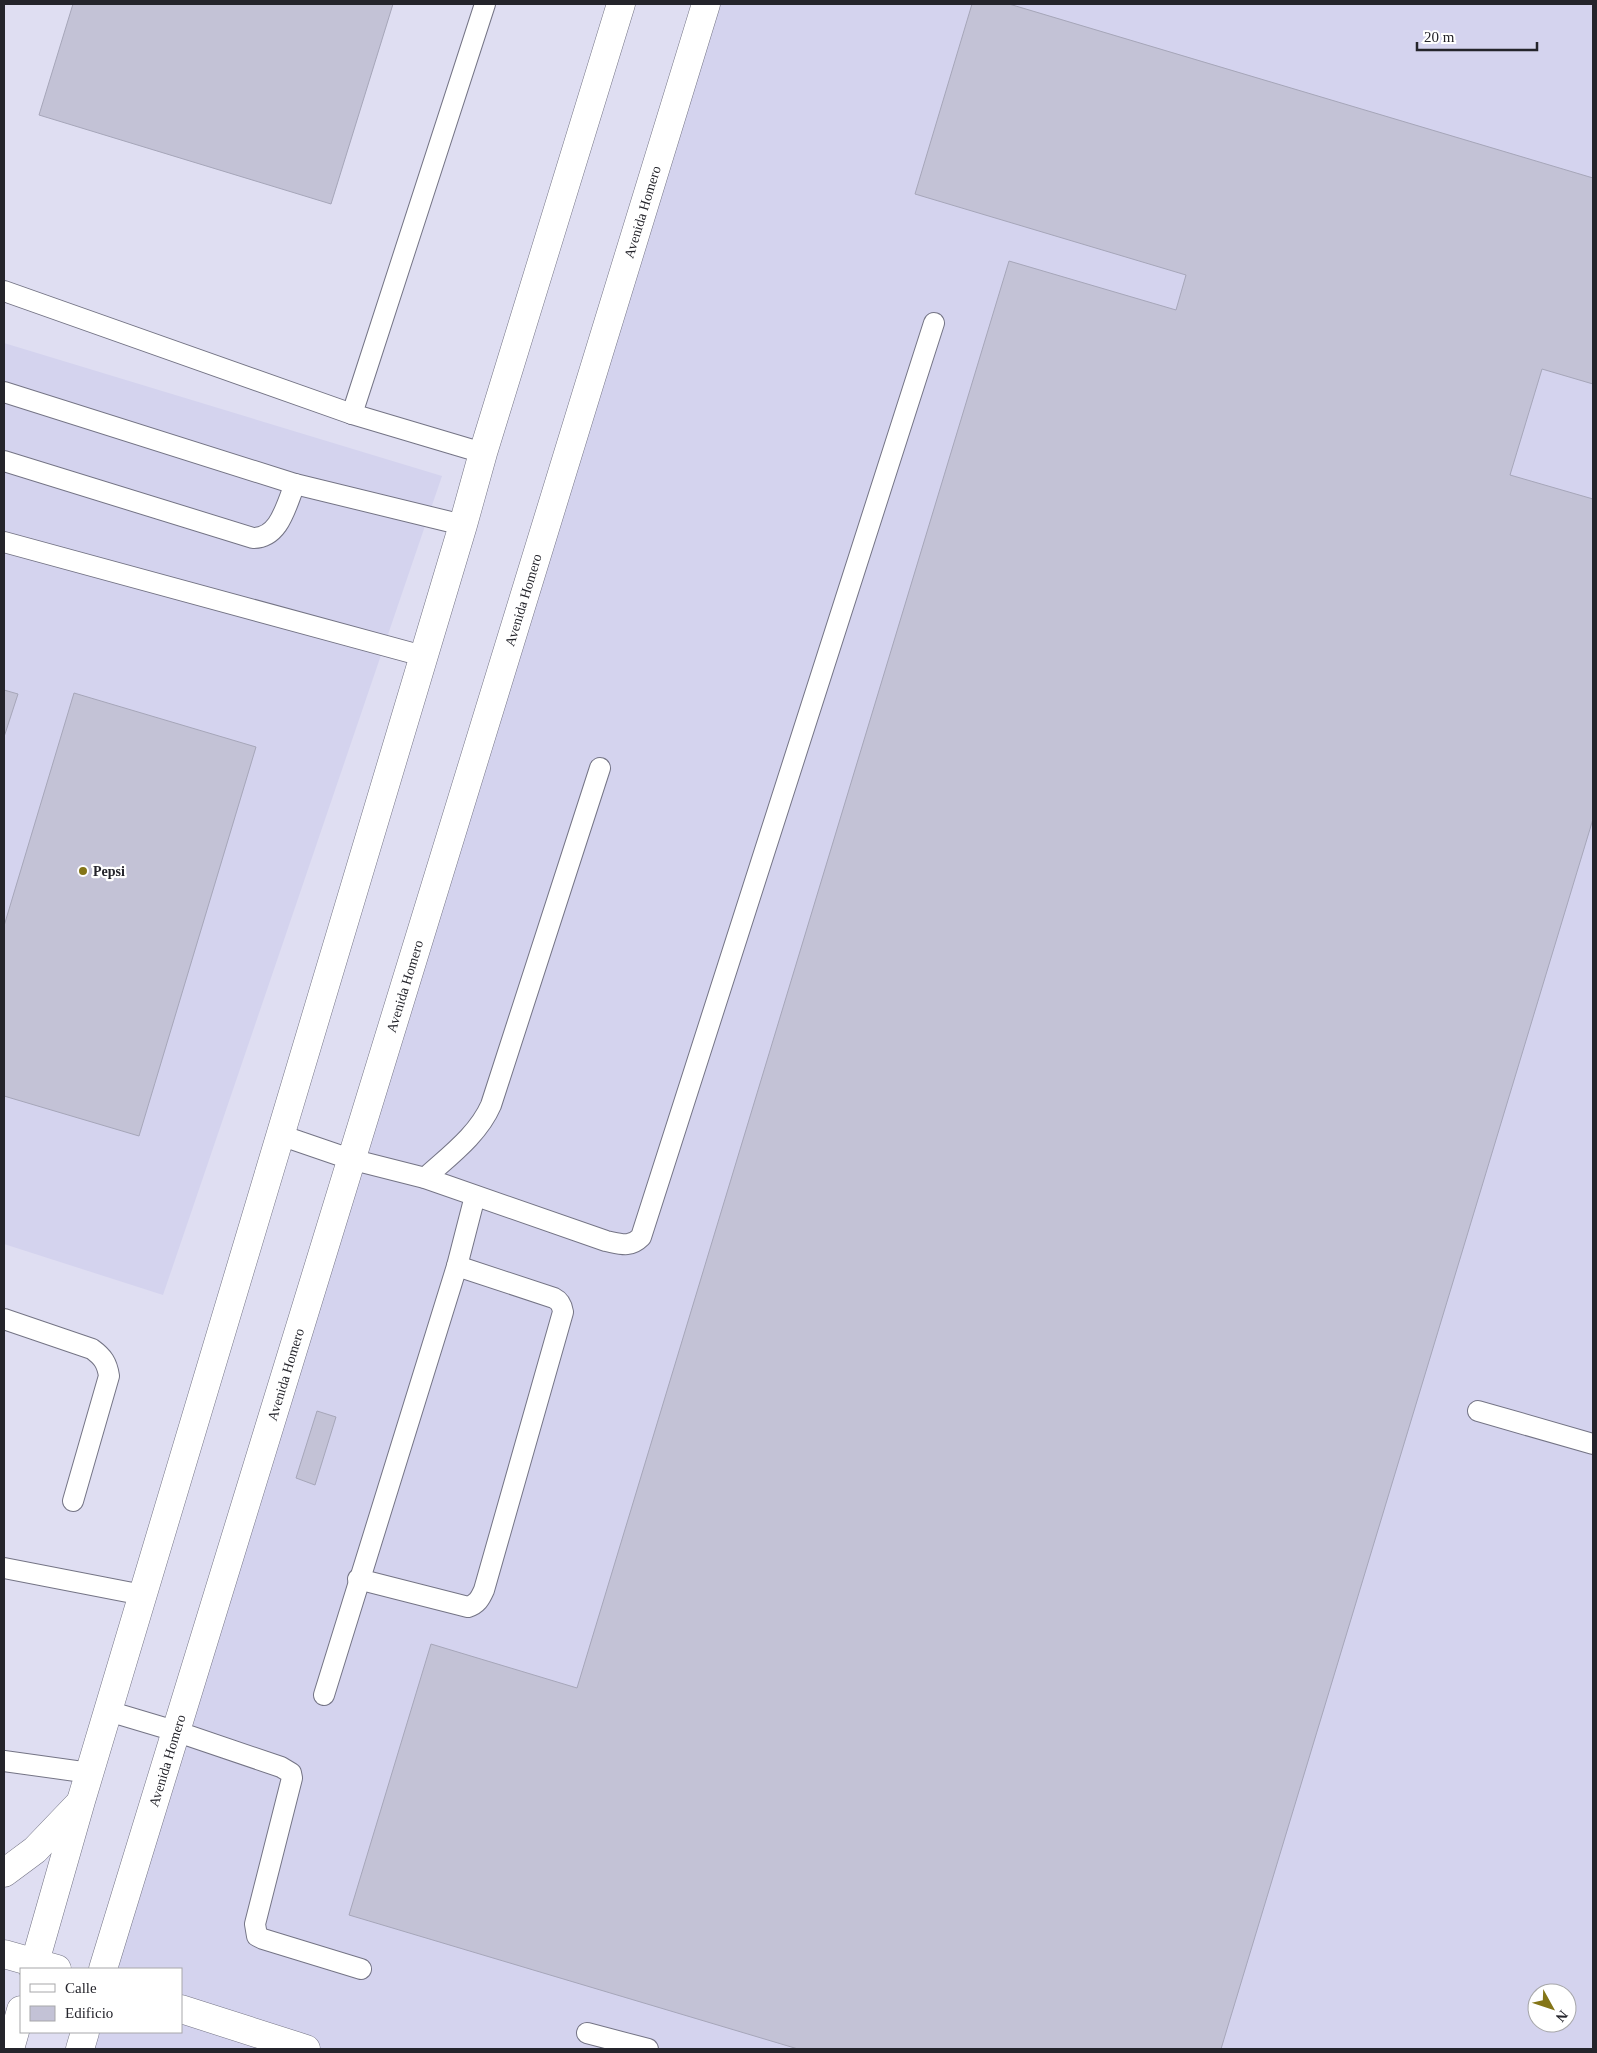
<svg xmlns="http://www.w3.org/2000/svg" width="1597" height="2053" viewBox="0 0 1597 2053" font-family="Georgia,serif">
<rect width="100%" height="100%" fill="#dfdef2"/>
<!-- built -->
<g fill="#d4d3ee" fill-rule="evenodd">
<path d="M 711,4 L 1593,4 L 1593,2049 L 92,2049 L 97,2032 L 181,2032 L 181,1969 L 116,1969 ZM 1537,1993 L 1567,1993 L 1567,2023 L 1537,2023 Z"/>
<path d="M 4,343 L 442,476 L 163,1295 L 4,1244 Z"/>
</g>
<!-- building -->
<g fill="#c3c2d6" stroke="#a6a6b9">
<path d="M 73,4 L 393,4 L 331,204 L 39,115 Z"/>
<path d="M 972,4 L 1009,4 L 1593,178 L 1593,384 L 1542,369 L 1510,475 L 1593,499 L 1593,819 L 1221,2049 L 798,2049 L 349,1915 L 431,1644 L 577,1688 L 1009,261 L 1176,310 L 1186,275 L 915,194 Z"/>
<path d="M 4,690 L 18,694 L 4,737 Z"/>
<path d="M 74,693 L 256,747 L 139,1136 L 4,1096 L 4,926 Z"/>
<path d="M 317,1411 L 336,1417 L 315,1485 L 296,1478 Z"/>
</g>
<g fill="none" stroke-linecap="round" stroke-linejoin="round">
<defs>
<g id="service">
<path d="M 4,291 L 352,414 L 483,453"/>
<path d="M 4,392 L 295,484 L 463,525"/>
<path d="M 352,414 L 485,4"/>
<path d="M 4,461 L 253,538 C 280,538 286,505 295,484"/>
<path d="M 4,542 L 423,656"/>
<path d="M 280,1135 L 350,1159 L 425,1178 L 606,1241 C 621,1244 630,1248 641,1237 L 934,323"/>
<path d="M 425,1178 C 449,1156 478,1135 491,1105 L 600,768"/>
<path d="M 4,1319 L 92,1349 C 103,1357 107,1363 109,1376 L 73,1501"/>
<path d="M 1478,1411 L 1593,1444"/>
<path d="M 4,1568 L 143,1595"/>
<path d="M 358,1579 L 468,1607 C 477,1604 480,1599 484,1590 L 563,1312 C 562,1305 560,1301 554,1298 L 457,1266"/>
<path d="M 324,1695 L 457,1266 L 475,1196"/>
<path d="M 108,1711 L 175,1731 L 281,1767 L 291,1773 L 292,1778 L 255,1924 L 257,1936 L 263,1939 L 361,1969"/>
<path d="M 4,1761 L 90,1773"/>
<path d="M 587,2033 L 648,2049"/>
</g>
<g id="primary">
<path d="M 4,1873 L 35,1850 L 79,1804"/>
<path d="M 4,1954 L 57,1969"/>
<path d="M 33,1969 L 81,1801 L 463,525 L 483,453 L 621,4"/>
<path id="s1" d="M 103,1969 L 706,4"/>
<path d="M 181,2009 L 306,2049"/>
<path d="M 10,2049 L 21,2010"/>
<path d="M 80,2049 L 85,2032"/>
</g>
</defs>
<!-- service casing -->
<use href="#service" stroke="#747485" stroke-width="22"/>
<!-- primary casing -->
<use href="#primary" stroke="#747485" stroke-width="29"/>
<!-- service -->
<use href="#service" stroke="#fff" stroke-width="20"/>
<!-- primary -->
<use href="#primary" stroke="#fff" stroke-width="28"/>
</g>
<!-- markers -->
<circle fill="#847517" stroke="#fff" stroke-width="2" cx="83" cy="871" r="5"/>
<g text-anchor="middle" stroke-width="4.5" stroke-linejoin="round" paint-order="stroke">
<!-- street labels -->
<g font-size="14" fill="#24242b" stroke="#fff">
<text dy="5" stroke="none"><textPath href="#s1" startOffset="1838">Avenida Homero</textPath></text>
<text dy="5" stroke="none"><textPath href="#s1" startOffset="1432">Avenida Homero</textPath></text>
<text dy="5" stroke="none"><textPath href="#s1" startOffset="1028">Avenida Homero</textPath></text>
<text dy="5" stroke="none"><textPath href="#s1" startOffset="622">Avenida Homero</textPath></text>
<text dy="5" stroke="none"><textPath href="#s1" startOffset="218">Avenida Homero</textPath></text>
</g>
<!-- poi labels -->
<g font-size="14" font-weight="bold" fill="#24242b" stroke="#fff" text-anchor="start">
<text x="93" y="876">Pepsi</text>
</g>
</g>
<!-- border -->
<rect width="1597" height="2053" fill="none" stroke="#24242b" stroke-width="10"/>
<!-- legend -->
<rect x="20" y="1968" width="162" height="65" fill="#ffffff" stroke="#a7a7aa"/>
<rect x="30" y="1984" width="25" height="8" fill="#ffffff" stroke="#a7a7aa"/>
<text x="65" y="1993" font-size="15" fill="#24242b">Calle</text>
<rect x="30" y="2006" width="25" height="15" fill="#c3c2d6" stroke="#a7a7aa"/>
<text x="65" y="2018" font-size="15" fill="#24242b">Edificio</text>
<!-- north arrow -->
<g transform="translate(1552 2008) rotate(130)"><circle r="24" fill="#ffffff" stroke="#a7a7aa"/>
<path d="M0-4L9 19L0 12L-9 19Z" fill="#847517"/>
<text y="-8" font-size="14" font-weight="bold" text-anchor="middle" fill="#24242b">N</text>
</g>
<!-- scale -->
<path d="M1417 42v8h120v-8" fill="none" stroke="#24242b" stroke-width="2.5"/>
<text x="1424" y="42" font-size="15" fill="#24242b" stroke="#ffffff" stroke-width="4" paint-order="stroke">20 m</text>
</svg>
